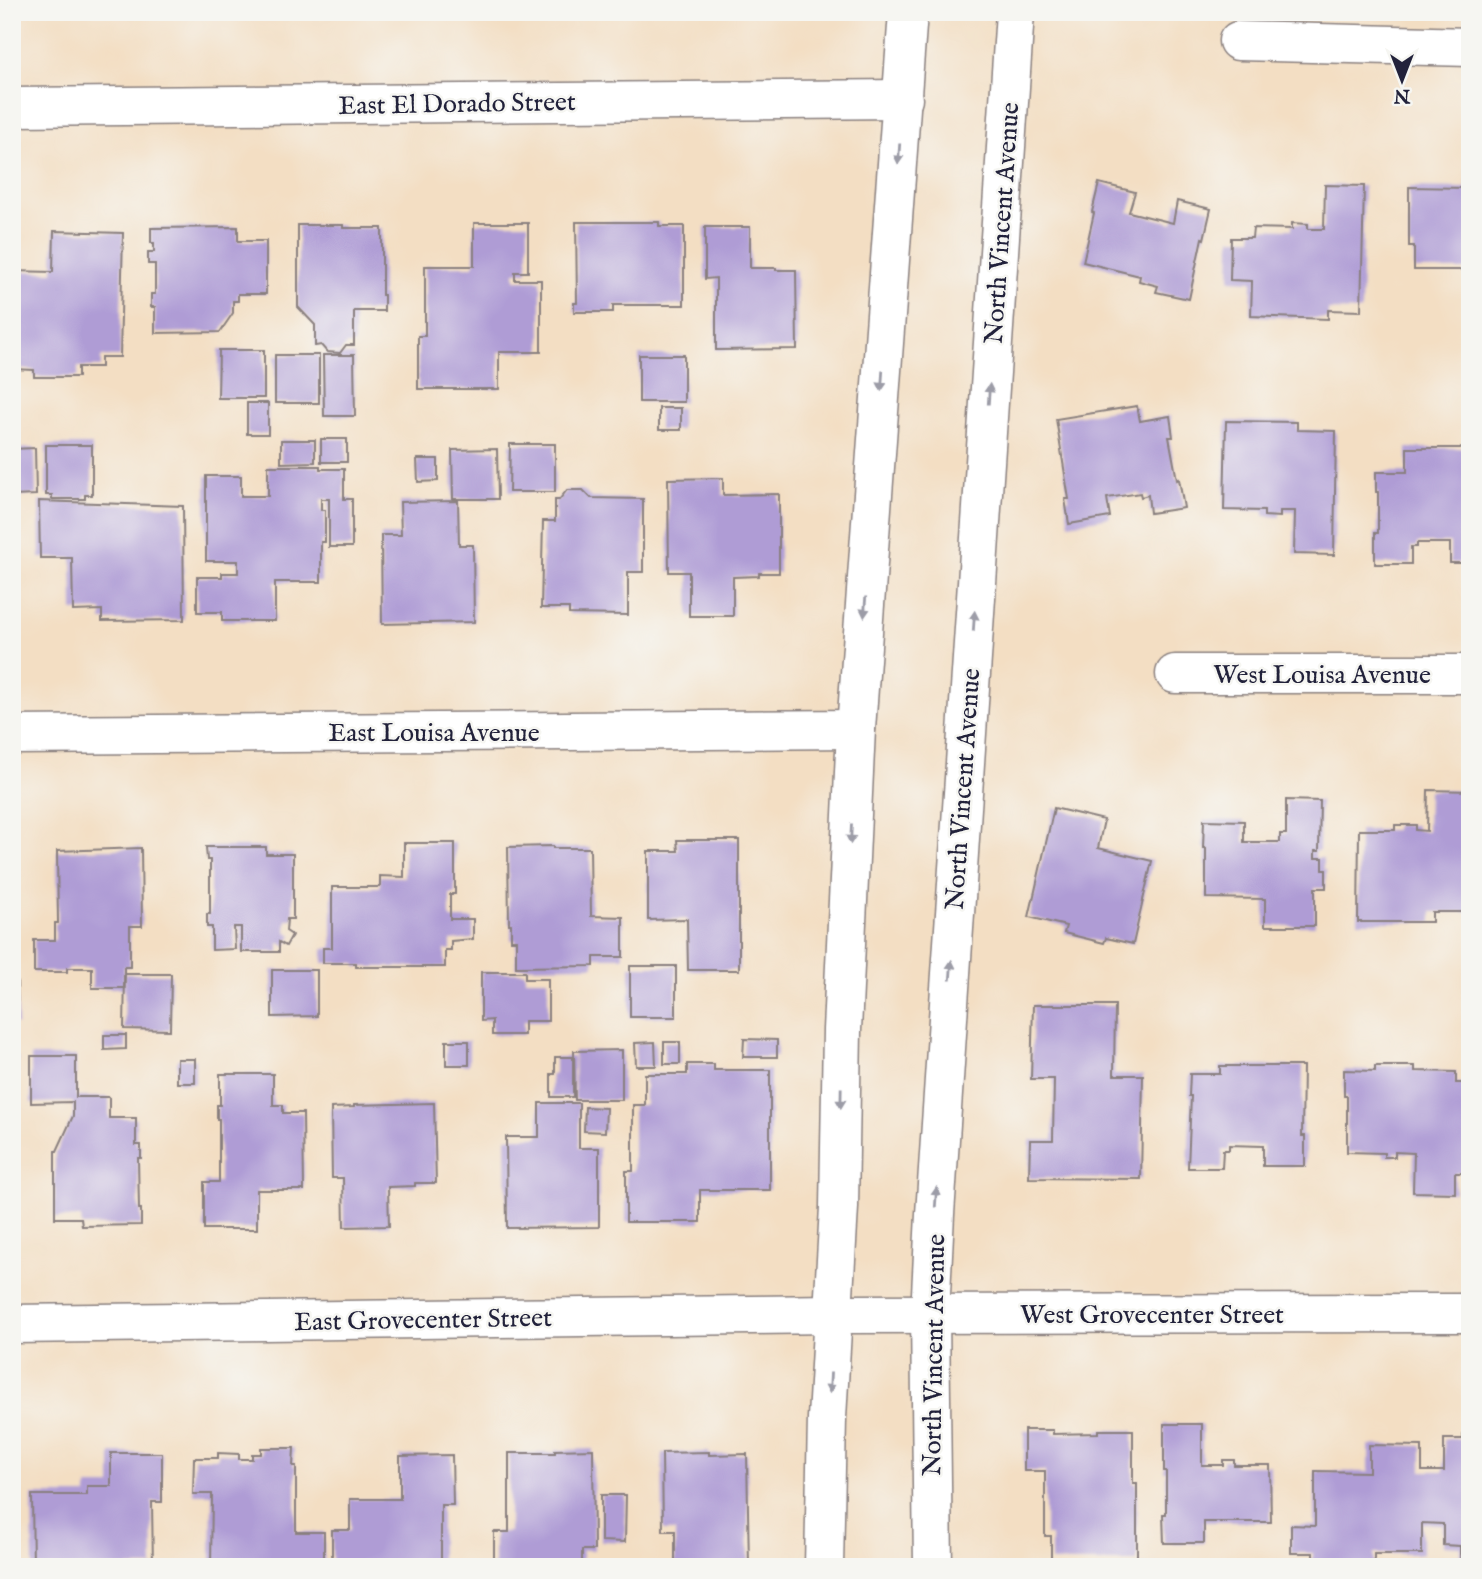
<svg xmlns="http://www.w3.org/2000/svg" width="1482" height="1579" viewBox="0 0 1482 1579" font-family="'IM FELL English',serif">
<rect width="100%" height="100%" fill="#f6f6f2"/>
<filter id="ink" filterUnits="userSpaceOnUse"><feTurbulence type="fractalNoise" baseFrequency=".0143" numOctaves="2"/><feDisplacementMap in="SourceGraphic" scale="14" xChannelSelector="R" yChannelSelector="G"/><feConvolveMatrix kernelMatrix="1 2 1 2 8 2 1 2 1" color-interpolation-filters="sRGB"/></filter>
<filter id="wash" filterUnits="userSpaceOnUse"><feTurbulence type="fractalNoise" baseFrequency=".00686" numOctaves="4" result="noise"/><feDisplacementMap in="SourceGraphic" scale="28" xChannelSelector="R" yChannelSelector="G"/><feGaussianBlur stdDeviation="1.57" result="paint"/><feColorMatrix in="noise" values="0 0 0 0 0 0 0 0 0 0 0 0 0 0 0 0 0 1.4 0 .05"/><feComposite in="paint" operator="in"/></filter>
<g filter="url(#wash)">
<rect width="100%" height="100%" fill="#f3dec3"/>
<g id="blocks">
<!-- building -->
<g fill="#af9cd5">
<path d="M 1466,159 L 1470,159 L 1470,270 L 1414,270 L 1414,246 L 1409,246 L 1409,187 L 1466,188 Z"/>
<path d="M 1099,183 L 1135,192 L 1129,212 L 1173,223 L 1177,201 L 1211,209 L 1204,239 L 1202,238 L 1189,299 L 1156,292 L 1158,286 L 1139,281 L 1140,276 L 1083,262 L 1094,213 L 1092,212 Z"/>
<path d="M 1325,185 L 1364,186 L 1361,311 L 1328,310 L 1328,319 L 1251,316 L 1252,281 L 1230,280 L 1231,238 L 1252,238 L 1253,228 L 1292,229 L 1292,223 L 1308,224 L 1308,229 L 1324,229 Z"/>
<path d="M 576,222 L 659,222 L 659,226 L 684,226 L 684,305 L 613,305 L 613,312 L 574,312 L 574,303 L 577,303 Z"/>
<path d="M 474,223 L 528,223 L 528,272 L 515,272 L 515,280 L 541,280 L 541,352 L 499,352 L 499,389 L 418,389 L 418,336 L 425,336 L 425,266 L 474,266 Z"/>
<path d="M 298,225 L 343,225 L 343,228 L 382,228 L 382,295 L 384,295 L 384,311 L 354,311 L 354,345 L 346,345 L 340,353 L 327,352 L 321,345 L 315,346 L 315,325 L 298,307 Z"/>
<path d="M 238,227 L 238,241 L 266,241 L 266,294 L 238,294 L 238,301 L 233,301 L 233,313 L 220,332 L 155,333 L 155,307 L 151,307 L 151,294 L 155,294 L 155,264 L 148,264 L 148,252 L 154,252 L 154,243 L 151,243 L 151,228 Z"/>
<path d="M 705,227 L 750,227 L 750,268 L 776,268 L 776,270 L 796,270 L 797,349 L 716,350 L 716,278 L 705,279 Z"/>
<path d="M 54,231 L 123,233 L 120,357 L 101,357 L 101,367 L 78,367 L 78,377 L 34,377 L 34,370 L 12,369 L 12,271 L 53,272 Z"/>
<path d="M 219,350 L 264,350 L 264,398 L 218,398 Z"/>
<rect x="275" y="355" width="44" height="48"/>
<path d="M 323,355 L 354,355 L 355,416 L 324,416 Z"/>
<rect x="639" y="355" width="45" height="47"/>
<rect x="247" y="403" width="21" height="31"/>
<path d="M 1137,406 L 1140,421 L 1170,416 L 1173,437 L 1169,437 L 1177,480 L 1179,479 L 1184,508 L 1150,513 L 1148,495 L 1141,497 L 1140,493 L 1107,498 L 1110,517 L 1069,524 L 1065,499 L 1069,499 L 1056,419 Z"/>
<rect x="659" y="408" width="22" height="22"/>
<path d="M 1226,421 L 1297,422 L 1297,430 L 1336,431 L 1334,555 L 1294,554 L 1295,511 L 1280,511 L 1280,517 L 1264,516 L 1264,511 L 1224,510 Z"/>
<rect x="321" y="439" width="26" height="23"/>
<path d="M 281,440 L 315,440 L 315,462 L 281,463 Z"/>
<path d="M 510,444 L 555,444 L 555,492 L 509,492 Z"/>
<path d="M 46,445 L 92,445 L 92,495 L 85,495 L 85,499 L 52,499 L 52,495 L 46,495 Z"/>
<path d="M 35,448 L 36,495 L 12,496 L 12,449 Z"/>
<path d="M 1407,448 L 1470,448 L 1470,563 L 1450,563 L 1450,543 L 1417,543 L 1417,547 L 1411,547 L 1411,564 L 1375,564 L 1375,533 L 1378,533 L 1378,492 L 1376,492 L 1376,472 L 1407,472 Z"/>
<path d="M 497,449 L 498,499 L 453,499 L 452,450 Z"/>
<path d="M 417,459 L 438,459 L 438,481 L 418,482 Z"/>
<path d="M 268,466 L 320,466 L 320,469 L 344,469 L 344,499 L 352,499 L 352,547 L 329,547 L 329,499 L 321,499 L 321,510 L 325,510 L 325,542 L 321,542 L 321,582 L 275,582 L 275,621 L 222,621 L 222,612 L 197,612 L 197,577 L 222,577 L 222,573 L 238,573 L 238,561 L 206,561 L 206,476 L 241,476 L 241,496 L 268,496 Z"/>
<path d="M 723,478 L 723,495 L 779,494 L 779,573 L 759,573 L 759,576 L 733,577 L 733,616 L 689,616 L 689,572 L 669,572 L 668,479 Z"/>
<path d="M 567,490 L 583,490 L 591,498 L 643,499 L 643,572 L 628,572 L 628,615 L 569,614 L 569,608 L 541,608 L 543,521 L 555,521 L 555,500 L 559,500 Z"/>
<path d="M 39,501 L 183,506 L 184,620 L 102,621 L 102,610 L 73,611 L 72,558 L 40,558 Z"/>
<path d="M 458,501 L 459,545 L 473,545 L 474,622 L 382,624 L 381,535 L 401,535 L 400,502 Z"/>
<rect x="12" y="555" width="4" height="42"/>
<path d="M 1428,790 L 1470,791 L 1468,840 L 1466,840 L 1466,881 L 1468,881 L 1468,912 L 1432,912 L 1432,922 L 1358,922 L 1359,830 L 1395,830 L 1395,825 L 1416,825 L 1416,830 L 1427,831 Z"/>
<path d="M 1286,800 L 1320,801 L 1319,851 L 1315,851 L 1315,858 L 1323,858 L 1323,870 L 1326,870 L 1326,888 L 1315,888 L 1315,926 L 1265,926 L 1265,899 L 1206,898 L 1206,848 L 1203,848 L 1204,820 L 1244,821 L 1244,842 L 1280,842 L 1280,834 L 1286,834 Z"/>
<path d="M 1054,808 L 1104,820 L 1098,848 L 1152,861 L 1133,944 L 1106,938 L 1104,943 L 1064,933 L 1066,926 L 1029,917 Z"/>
<path d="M 677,840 L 739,840 L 739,970 L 688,970 L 687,919 L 648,920 L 648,851 L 678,851 Z"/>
<path d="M 404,843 L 455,843 L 455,894 L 450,894 L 450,919 L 473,919 L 473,939 L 451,941 L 451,950 L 445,950 L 445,967 L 356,967 L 356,963 L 323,963 L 323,948 L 332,948 L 332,887 L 380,887 L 380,876 L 404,877 Z"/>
<path d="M 553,846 L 553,848 L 590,848 L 591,916 L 623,917 L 623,957 L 594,957 L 594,966 L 516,967 L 516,940 L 511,940 L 511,924 L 509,924 L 508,847 Z"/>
<path d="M 206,847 L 266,847 L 266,854 L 293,854 L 293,919 L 287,919 L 286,931 L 292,935 L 286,946 L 279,942 L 279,952 L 241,952 L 241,927 L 234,927 L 235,949 L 212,950 L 212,927 L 207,927 L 207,914 L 210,914 L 210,860 L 207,860 Z"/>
<path d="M 141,848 L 142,926 L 130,926 L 130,967 L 124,967 L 124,988 L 92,988 L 92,968 L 67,968 L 67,972 L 34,972 L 34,940 L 55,940 L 55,923 L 58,923 L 57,851 Z"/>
<rect x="630" y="966" width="46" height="51"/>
<path d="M 272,970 L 317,970 L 317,1016 L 272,1017 Z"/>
<path d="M 481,972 L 525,972 L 525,979 L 548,979 L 548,1021 L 524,1021 L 524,1035 L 492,1035 L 492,1020 L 481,1021 Z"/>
<path d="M 125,974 L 171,974 L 170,1030 L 124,1029 Z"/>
<path d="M 12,978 L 17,978 L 18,1024 L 12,1024 Z"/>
<path d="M 1033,1005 L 1115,1005 L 1114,1075 L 1143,1075 L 1141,1179 L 1029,1178 L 1030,1140 L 1053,1140 L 1054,1079 L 1031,1079 Z"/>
<path d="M 104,1035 L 126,1035 L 126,1049 L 104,1050 Z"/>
<path d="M 744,1039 L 777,1040 L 777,1057 L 743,1057 Z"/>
<rect x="446" y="1041" width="23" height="24"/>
<path d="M 655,1042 L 656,1066 L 636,1066 L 635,1043 Z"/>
<rect x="664" y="1042" width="16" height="22"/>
<path d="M 622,1050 L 622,1100 L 575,1100 L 574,1051 Z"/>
<path d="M 31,1056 L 76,1056 L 76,1097 L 109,1097 L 109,1118 L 136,1118 L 136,1145 L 141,1145 L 141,1158 L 138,1158 L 139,1209 L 141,1209 L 141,1225 L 82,1226 L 81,1218 L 55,1218 L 55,1151 L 57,1151 L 73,1116 L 73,1102 L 31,1103 Z"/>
<rect x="12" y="1057" width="6" height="47"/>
<path d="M 555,1057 L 573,1057 L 573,1097 L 551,1097 L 551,1074 L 555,1074 Z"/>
<rect x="177" y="1059" width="18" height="24"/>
<path d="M 687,1064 L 714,1064 L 714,1070 L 770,1070 L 770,1190 L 700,1190 L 700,1222 L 626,1222 L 626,1171 L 633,1171 L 633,1105 L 645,1105 L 645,1074 L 687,1074 Z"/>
<path d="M 1220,1066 L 1303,1066 L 1302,1136 L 1305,1136 L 1305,1166 L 1263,1166 L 1263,1146 L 1229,1145 L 1229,1150 L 1223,1150 L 1222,1168 L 1188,1168 L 1191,1096 L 1189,1096 L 1190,1074 L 1220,1074 Z"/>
<path d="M 1375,1066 L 1415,1066 L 1415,1071 L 1456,1072 L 1456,1083 L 1470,1083 L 1470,1173 L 1455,1173 L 1455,1193 L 1413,1192 L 1414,1153 L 1395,1152 L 1395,1157 L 1384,1157 L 1384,1153 L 1347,1152 L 1347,1096 L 1344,1096 L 1344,1070 L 1375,1071 Z"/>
<path d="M 220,1074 L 273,1074 L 273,1105 L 283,1105 L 283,1113 L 303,1113 L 304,1190 L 257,1190 L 257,1229 L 204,1229 L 204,1182 L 219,1182 L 219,1119 L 217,1119 L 217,1105 L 220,1105 Z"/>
<path d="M 434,1103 L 436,1183 L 415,1183 L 415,1186 L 388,1187 L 389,1226 L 344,1227 L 343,1178 L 332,1178 L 331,1108 L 354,1107 L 354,1105 Z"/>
<path d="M 539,1103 L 579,1103 L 579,1148 L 599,1148 L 599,1227 L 507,1228 L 506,1137 L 539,1137 Z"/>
<path d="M 585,1107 L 606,1108 L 605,1132 L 584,1131 Z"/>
<path d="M 1164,1424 L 1202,1424 L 1202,1465 L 1223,1465 L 1223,1460 L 1234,1460 L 1234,1465 L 1270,1465 L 1271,1522 L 1204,1522 L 1204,1543 L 1164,1543 L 1163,1514 L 1166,1514 L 1166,1471 L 1164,1471 Z"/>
<path d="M 1024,1430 L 1053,1430 L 1053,1434 L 1098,1433 L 1098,1430 L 1133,1430 L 1133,1483 L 1137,1483 L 1137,1562 L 1051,1562 L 1051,1536 L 1045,1536 L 1045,1471 L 1024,1471 Z"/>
<path d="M 1463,1434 L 1470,1434 L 1470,1567 L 1460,1567 L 1460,1546 L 1443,1545 L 1443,1524 L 1422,1523 L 1422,1554 L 1374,1554 L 1374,1567 L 1313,1567 L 1313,1553 L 1291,1553 L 1291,1525 L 1315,1526 L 1315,1471 L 1369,1472 L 1369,1445 L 1422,1446 L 1422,1471 L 1444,1471 L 1444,1439 L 1463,1439 Z"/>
<path d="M 261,1448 L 294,1448 L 293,1466 L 296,1466 L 296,1532 L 324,1532 L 324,1567 L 211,1567 L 212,1494 L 193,1494 L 194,1458 L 218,1458 L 218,1453 L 239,1454 L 239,1459 L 252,1459 L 252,1454 L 261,1454 Z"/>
<path d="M 593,1449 L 594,1550 L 582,1550 L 582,1567 L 494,1567 L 494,1532 L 509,1532 L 509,1453 L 555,1453 L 555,1450 Z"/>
<path d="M 709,1452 L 709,1455 L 747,1454 L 749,1567 L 675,1567 L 675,1531 L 663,1531 L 662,1453 Z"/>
<path d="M 111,1453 L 162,1453 L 162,1502 L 152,1502 L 153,1567 L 33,1567 L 32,1495 L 87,1495 L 87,1486 L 111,1486 Z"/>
<path d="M 452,1455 L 453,1505 L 441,1505 L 441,1567 L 332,1567 L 332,1530 L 350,1530 L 350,1499 L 400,1499 L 400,1456 Z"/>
<path d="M 601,1495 L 626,1495 L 625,1542 L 601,1541 Z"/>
</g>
</g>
</g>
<g filter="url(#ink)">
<use href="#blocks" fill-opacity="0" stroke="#8a807f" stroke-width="2"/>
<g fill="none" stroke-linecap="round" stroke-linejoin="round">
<defs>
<g id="street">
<path d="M 1238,41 L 1470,47"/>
<path d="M 12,107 L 903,99"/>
<path d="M 1175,674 L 1470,674"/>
<path d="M 12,735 L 856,729"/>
<path d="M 12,1324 L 834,1314 L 1470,1313"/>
</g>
<g id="primary">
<path d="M 824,1567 L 827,1418 L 839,1207 L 842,1030 L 856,729 L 908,12"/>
<path d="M 933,1567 L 930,1314 L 935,1214 L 1015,12"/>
</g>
</defs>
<!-- street casing -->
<use href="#street" stroke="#8a807f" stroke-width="41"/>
<!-- primary casing -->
<use href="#primary" stroke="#8a807f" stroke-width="41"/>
<!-- street -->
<use href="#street" stroke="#fff" stroke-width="38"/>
<!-- primary -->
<use href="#primary" stroke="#fff" stroke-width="38"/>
</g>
<!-- one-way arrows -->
<defs><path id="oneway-solid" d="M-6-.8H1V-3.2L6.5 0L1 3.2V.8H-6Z" transform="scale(1.75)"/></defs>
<g fill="#9c9ca7">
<use href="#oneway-solid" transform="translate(899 154) rotate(94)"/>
<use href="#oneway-solid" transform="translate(882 381) rotate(94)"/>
<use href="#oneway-solid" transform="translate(989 394) rotate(-86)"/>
<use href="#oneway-solid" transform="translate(865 607) rotate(94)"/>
<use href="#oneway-solid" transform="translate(974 621) rotate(-86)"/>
<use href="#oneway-solid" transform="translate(851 834) rotate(93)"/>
<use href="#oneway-solid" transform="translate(951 970) rotate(-86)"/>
<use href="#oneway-solid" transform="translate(841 1098) rotate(91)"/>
<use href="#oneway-solid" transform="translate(936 1197) rotate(-86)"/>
<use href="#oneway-solid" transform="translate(830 1383) rotate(93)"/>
</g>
</g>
<g text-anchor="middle" stroke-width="5" stroke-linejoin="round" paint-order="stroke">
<!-- street labels -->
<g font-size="26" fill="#22223b" stroke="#f6f6f2">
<text transform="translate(457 103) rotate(-1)" y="9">East El Dorado Street</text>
<text transform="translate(1001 223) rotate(-86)" y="9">North Vincent Avenue</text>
<text x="1322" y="683">West Louisa Avenue</text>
<text x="434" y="741">East Louisa Avenue</text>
<text transform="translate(962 789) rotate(-86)" y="9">North Vincent Avenue</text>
<text x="1152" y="1323">West Grovecenter Street</text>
<text transform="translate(423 1319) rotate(-1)" y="9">East Grovecenter Street</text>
<text transform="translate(933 1355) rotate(-89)" y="9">North Vincent Avenue</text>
</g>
</g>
<!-- margin -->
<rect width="1482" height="1579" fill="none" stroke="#f6f6f2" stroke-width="42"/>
<!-- north arrow -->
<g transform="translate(1402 80) rotate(180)" stroke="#f6f6f2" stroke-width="5" paint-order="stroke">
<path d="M0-5L12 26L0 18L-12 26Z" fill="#22223b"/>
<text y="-10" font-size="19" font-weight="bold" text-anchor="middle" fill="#22223b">N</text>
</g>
</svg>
